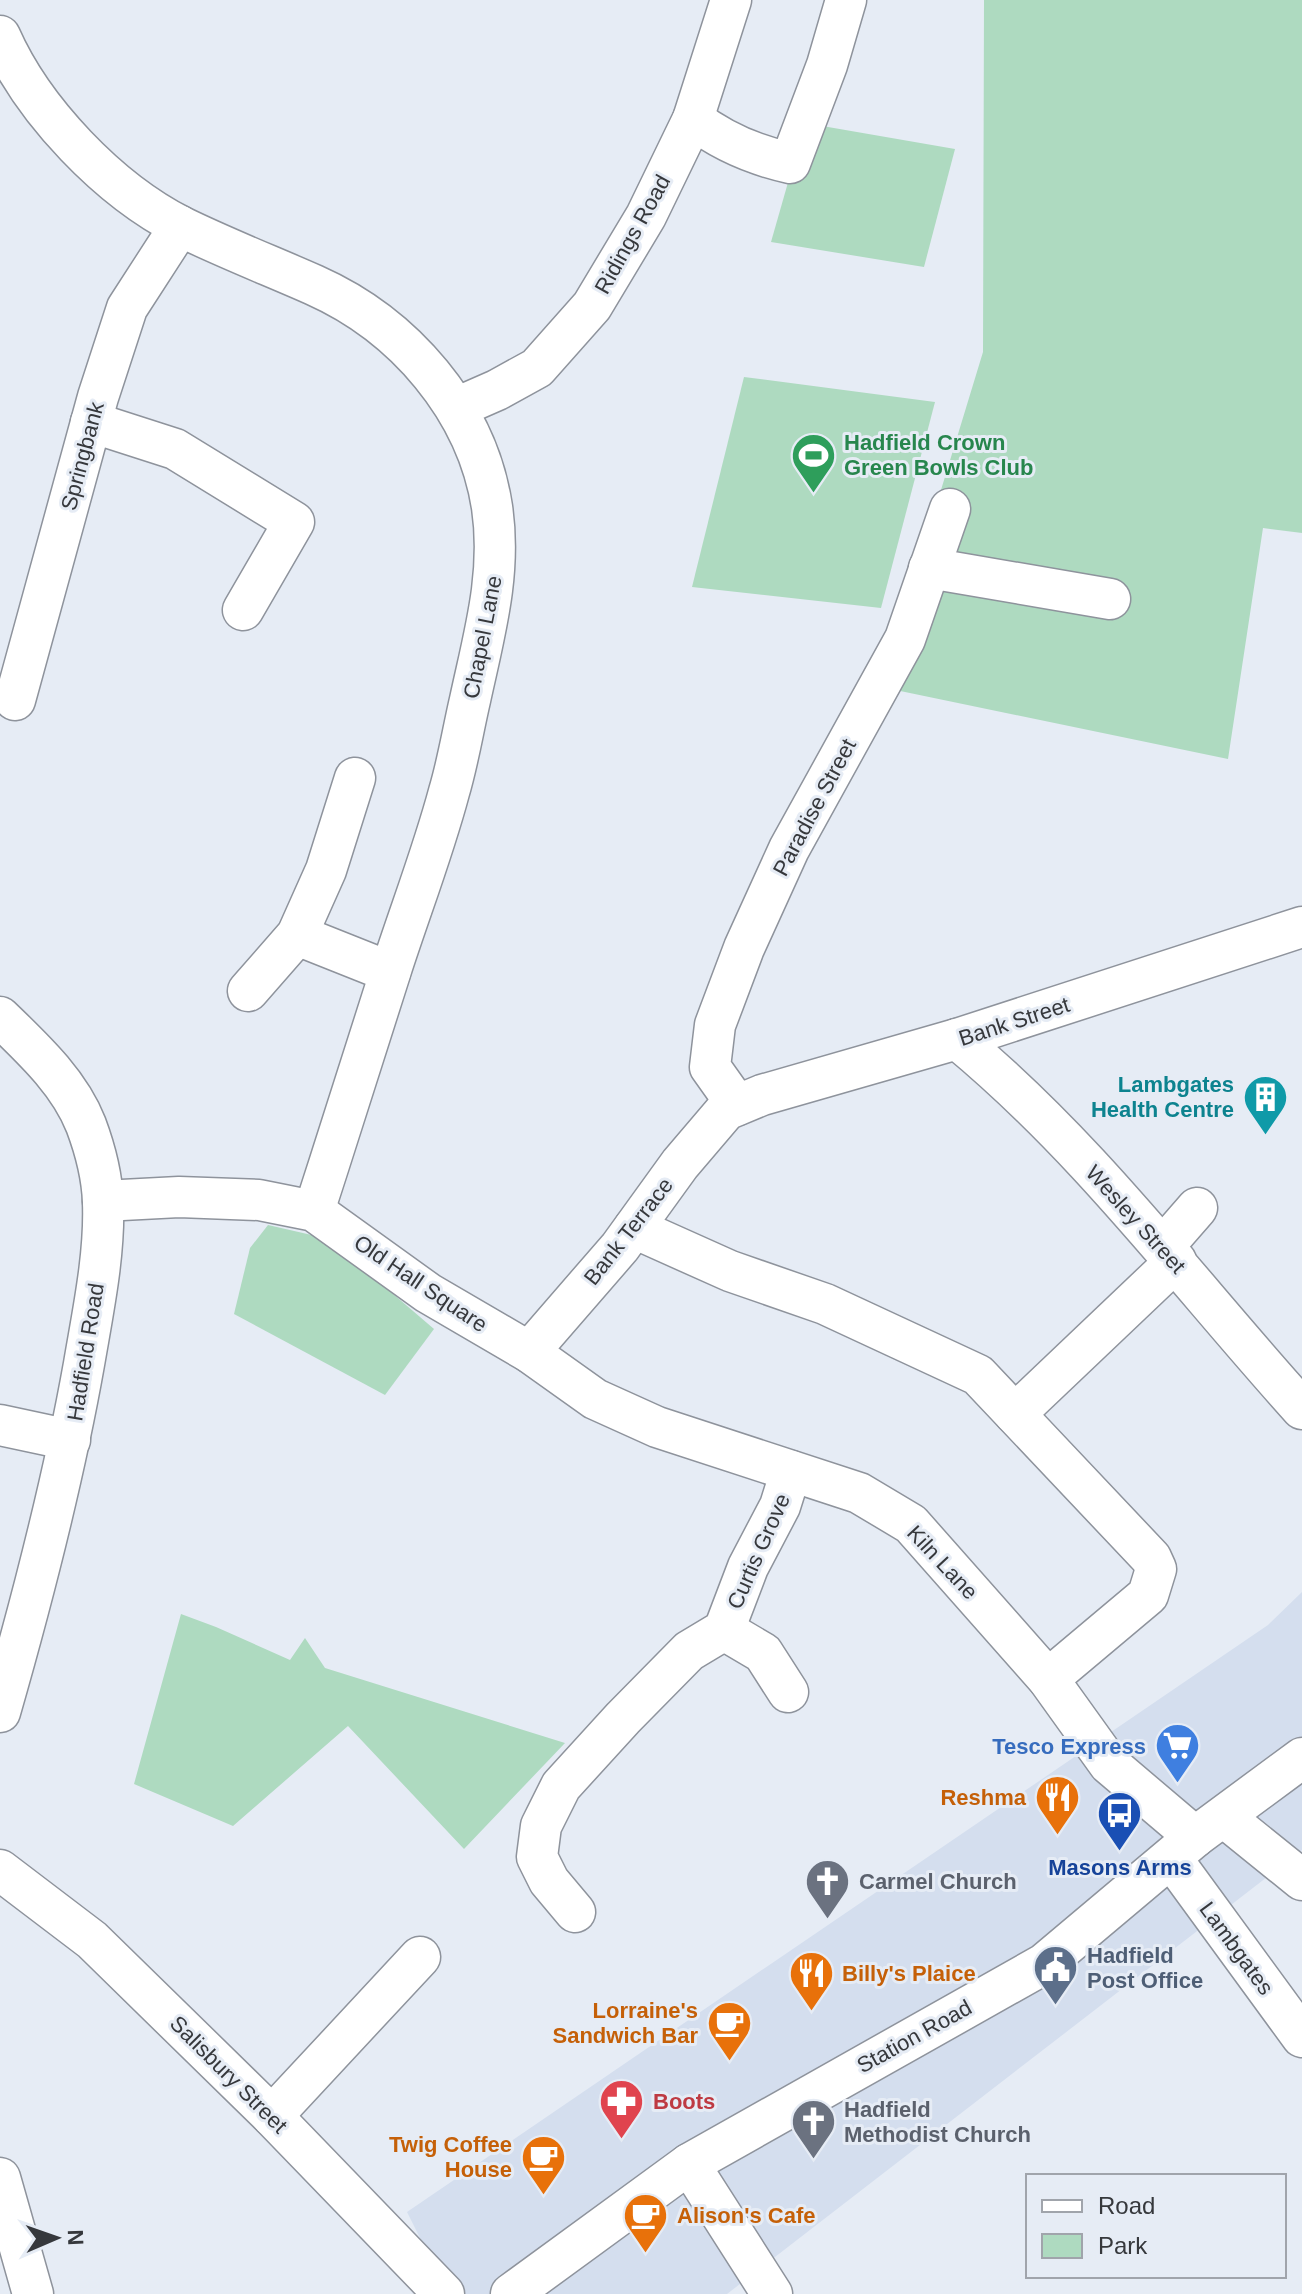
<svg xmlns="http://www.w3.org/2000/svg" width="1302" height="2294" viewBox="0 0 1302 2294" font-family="Helvetica,sans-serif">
<rect width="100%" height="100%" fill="#e6ecf5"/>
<!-- built -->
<path fill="#d4deee" d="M 1302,1592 L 1302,1850 L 727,2294 L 448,2294 L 407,2212 L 1268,1625 Z"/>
<!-- green -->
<g fill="#aedac0">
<path d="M 984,0 L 1302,0 L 1302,533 L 1263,528 L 1228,759 L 881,687 L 983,352 Z"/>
<path d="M 805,123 L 955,149 L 924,267 L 771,242 Z"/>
<path d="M 744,377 L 935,402 L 881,608 L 692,587 Z"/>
<path d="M 268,1225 L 316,1236 L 357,1263 L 434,1329 L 385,1395 L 234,1314 L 250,1248 Z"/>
<path d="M 181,1614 L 216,1627 L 290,1660 L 305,1638 L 325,1668 L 565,1743 L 464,1849 L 348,1726 L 233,1826 L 134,1784 Z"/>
</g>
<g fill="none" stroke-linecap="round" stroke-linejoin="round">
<defs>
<g id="minor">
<path d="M 0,36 C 33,111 109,190 182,227 C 225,248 271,266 314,285 C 404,325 477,409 492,507 C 502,574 484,635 470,700 C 463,730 458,762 449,792 C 433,852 410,911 391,970 C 365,1051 340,1131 314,1211"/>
<path d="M 693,119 C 723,142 754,155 790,163 L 827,65 L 846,0"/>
<path d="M 456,408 L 497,390 L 537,368 L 592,306 L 646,216 L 693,119 L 731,0"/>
<path d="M 91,422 L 175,449 L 294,522 L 243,610"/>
<path d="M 929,568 L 1110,599"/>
<path d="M 15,700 L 98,397 L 127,308 L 180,226"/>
<path d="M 297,935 L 390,972"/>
<path d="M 248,991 L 297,935 L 326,870 L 355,778"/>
<path d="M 0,1017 C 33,1049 69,1082 86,1125 C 95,1149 102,1176 103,1202 C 105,1255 93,1311 84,1364 C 63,1482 33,1597 0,1712"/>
<path d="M 957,1039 C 1088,1147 1189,1284 1302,1409"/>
<path d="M 737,1105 L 710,1067 L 715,1025 L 744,948 L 789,849 L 905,639 L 950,509"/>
<path d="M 103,1201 L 179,1197 L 259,1200 L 314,1211 L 428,1293 L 529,1352 L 595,1399 L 657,1427 L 859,1493 L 911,1524 L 1048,1679 L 1109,1764 L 1195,1837"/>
<path d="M 634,1228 L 730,1271 L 825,1304 L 978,1375 L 1151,1558 L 1156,1569 L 1148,1595 L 1048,1679"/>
<path d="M 1163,1247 L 1197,1208"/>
<path d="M 529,1352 L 620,1247 L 680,1164 L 726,1110 L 762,1095 L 957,1039 L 1302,927"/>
<path d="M 1015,1414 L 1176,1261"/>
<path d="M 0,1425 L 70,1440"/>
<path d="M 724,1630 L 763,1653 L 788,1692"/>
<path d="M 1224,1817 L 1302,1880"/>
<path d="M 1172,1859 L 1302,2037"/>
<path d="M 0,1870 L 92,1940 L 272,2116 L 444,2294"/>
<path d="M 575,1912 L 549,1881 L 537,1857 L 541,1826 L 561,1786 L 623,1718 L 689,1651 L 724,1630 L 748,1567 L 780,1506 L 791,1471"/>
<path d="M 272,2116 L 420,1957"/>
<path d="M 689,2164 L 772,2294"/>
<path d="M 0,2178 L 33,2294"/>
<path d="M 511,2294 L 689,2164 L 1044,1964 L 1195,1837 L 1302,1758"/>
</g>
</defs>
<!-- minor casing -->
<use href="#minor" stroke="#8e939c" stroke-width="43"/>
<!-- minor -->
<use href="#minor" stroke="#fff" stroke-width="40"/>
</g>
<!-- icons -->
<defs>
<symbol id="stadium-pin" viewBox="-11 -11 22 30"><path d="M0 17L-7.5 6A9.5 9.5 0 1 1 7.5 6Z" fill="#2e9e5b" stroke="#e6ecf5"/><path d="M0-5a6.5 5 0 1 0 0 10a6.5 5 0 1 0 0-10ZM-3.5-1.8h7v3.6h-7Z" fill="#fff"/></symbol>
<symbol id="building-pin" viewBox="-11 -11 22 30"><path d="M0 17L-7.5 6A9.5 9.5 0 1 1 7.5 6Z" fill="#0f9aa8" stroke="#e6ecf5"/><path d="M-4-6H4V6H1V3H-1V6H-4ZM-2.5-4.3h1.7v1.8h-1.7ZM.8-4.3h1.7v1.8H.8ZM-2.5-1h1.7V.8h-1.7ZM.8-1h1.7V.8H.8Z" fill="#fff"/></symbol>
<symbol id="supermarket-pin" viewBox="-11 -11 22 30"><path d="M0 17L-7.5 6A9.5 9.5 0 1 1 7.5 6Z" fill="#3f7fe0" stroke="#e6ecf5"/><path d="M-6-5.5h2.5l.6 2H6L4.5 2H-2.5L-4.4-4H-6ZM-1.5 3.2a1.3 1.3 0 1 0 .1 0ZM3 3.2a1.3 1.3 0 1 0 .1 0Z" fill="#fff"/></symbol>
<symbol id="restaurant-pin" viewBox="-11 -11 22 30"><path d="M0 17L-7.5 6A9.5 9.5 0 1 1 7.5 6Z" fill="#e8710a" stroke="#e6ecf5"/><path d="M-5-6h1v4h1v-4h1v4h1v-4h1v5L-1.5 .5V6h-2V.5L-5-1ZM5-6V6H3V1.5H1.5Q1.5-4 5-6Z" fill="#fff"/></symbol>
<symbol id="bus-pin" viewBox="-11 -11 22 30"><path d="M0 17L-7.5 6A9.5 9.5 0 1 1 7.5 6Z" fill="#1a4fb4" stroke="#e6ecf5"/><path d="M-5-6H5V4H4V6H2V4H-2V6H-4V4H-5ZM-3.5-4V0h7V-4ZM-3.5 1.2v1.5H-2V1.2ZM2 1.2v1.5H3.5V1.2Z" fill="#fff"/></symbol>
<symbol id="church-pin" viewBox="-11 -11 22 30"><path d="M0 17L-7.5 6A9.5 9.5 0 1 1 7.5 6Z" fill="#6b7280" stroke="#e6ecf5"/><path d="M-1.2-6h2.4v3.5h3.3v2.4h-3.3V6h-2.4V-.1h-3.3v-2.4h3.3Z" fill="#fff"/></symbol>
<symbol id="civic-pin" viewBox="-11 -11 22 30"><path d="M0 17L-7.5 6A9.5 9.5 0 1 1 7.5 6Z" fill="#5c6f8a" stroke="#e6ecf5"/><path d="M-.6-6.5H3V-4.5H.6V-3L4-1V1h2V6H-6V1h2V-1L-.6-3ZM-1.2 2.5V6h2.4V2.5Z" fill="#fff"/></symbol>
<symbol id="cafe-pin" viewBox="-11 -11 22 30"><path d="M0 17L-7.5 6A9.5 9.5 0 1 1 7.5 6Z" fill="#e8710a" stroke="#e6ecf5"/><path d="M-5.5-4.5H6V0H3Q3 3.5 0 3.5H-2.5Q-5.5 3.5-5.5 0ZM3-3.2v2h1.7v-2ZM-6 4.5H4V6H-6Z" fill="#fff"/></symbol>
<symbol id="pharmacy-pin" viewBox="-11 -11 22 30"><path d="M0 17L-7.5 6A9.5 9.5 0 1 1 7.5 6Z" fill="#e0444e" stroke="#e6ecf5"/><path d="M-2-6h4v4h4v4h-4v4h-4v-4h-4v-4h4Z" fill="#fff"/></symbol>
</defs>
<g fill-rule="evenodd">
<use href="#stadium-pin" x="788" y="430" width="51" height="69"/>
<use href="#building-pin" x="1240" y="1072" width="51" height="69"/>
<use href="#supermarket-pin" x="1152" y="1720" width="51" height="69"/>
<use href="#restaurant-pin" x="1032" y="1772" width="51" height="69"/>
<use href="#bus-pin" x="1094" y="1788" width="51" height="69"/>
<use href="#church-pin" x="802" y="1856" width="51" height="69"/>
<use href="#civic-pin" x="1030" y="1942" width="51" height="69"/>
<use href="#restaurant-pin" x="786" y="1948" width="51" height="69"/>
<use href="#cafe-pin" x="704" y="1998" width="51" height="69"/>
<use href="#pharmacy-pin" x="596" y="2076" width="51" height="69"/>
<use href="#church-pin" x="788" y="2096" width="51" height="69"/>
<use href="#cafe-pin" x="518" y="2132" width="51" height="69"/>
<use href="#cafe-pin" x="620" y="2190" width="51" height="69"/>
</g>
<g text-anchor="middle" stroke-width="6" stroke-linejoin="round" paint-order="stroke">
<!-- street labels -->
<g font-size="22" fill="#36383c" stroke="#e6ecf5">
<text transform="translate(632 234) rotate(-61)" y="8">Ridings Road</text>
<text transform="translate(82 456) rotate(-75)" y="8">Springbank</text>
<text transform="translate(482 637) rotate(-79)" y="8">Chapel Lane</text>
<text transform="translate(814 807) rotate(-62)" y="8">Paradise Street</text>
<text transform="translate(1014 1021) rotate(-18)" y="8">Bank Street</text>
<text transform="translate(1136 1219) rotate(48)" y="8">Wesley Street</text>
<text transform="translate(628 1231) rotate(-52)" y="8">Bank Terrace</text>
<text transform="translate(421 1283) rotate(34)" y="8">Old Hall Square</text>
<text transform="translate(85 1352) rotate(-81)" y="8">Hadfield Road</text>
<text transform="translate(758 1551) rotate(-66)" y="8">Curtis Grove</text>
<text transform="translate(943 1562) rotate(47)" y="8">Kiln Lane</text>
<text transform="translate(1237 1948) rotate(54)" y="8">Lambgates</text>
<text transform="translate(914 2036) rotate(-29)" y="8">Station Road</text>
<text transform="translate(229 2074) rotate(45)" y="8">Salisbury Street</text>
</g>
<!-- leisure labels -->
<g font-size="22" font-weight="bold" fill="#27864d" stroke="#e6ecf5" text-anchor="start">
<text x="844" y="450">Hadfield Crown<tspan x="844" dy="25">Green Bowls Club</tspan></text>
</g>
<!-- culture labels -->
<g font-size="22" font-weight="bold" fill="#0d838f" stroke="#e6ecf5" text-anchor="end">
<text x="1234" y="1092">Lambgates<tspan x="1234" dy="25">Health Centre</tspan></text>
</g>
<!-- shop labels -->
<g font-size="22" font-weight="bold" fill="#366cbe" stroke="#e6ecf5" text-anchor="end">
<text x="1146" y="1754">Tesco Express</text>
</g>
<!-- food labels -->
<g font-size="22" font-weight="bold" fill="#c56008" stroke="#e6ecf5" text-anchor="end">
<text x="1026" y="1805">Reshma</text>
<text x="842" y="1981" text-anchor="start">Billy's Plaice</text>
<text x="698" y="2018">Lorraine's<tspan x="698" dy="25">Sandwich Bar</tspan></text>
<text x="512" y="2152">Twig Coffee<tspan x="512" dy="25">House</tspan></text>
<text x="677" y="2223" text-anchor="start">Alison's Cafe</text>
</g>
<!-- transit labels -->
<g font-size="22" font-weight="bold" fill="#164399" stroke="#e6ecf5">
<text x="1120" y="1875">Masons Arms</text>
</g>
<!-- worship labels -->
<g font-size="22" font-weight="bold" fill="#5b616d" stroke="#e6ecf5" text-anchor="start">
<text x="859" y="1889">Carmel Church</text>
<text x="844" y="2117">Hadfield<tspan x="844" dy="25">Methodist Church</tspan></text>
</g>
<!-- service labels -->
<g font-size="22" font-weight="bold" fill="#4e5e75" stroke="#e6ecf5" text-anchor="start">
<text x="1087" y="1963">Hadfield<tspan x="1087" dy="25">Post Office</tspan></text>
</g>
<!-- health labels -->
<g font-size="22" font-weight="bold" fill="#be3a42" stroke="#e6ecf5" text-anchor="start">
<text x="653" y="2109">Boots</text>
</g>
</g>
<!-- legend -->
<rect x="1026" y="2174" width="260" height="104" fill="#e6ecf5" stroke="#a0a4ab" stroke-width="2"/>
<rect x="1042" y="2200" width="40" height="12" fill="#ffffff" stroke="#a0a4ab" stroke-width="2"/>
<text x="1098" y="2214" font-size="24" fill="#36383c">Road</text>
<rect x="1042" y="2234" width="40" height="24" fill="#aedac0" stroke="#a0a4ab" stroke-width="2"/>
<text x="1098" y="2254" font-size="24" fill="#36383c">Park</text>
<!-- north arrow -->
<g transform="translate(56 2238) rotate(88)" stroke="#e6ecf5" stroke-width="6" paint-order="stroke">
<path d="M0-6L14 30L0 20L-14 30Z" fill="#36383c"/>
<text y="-12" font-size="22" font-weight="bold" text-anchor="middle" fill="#36383c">N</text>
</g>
</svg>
